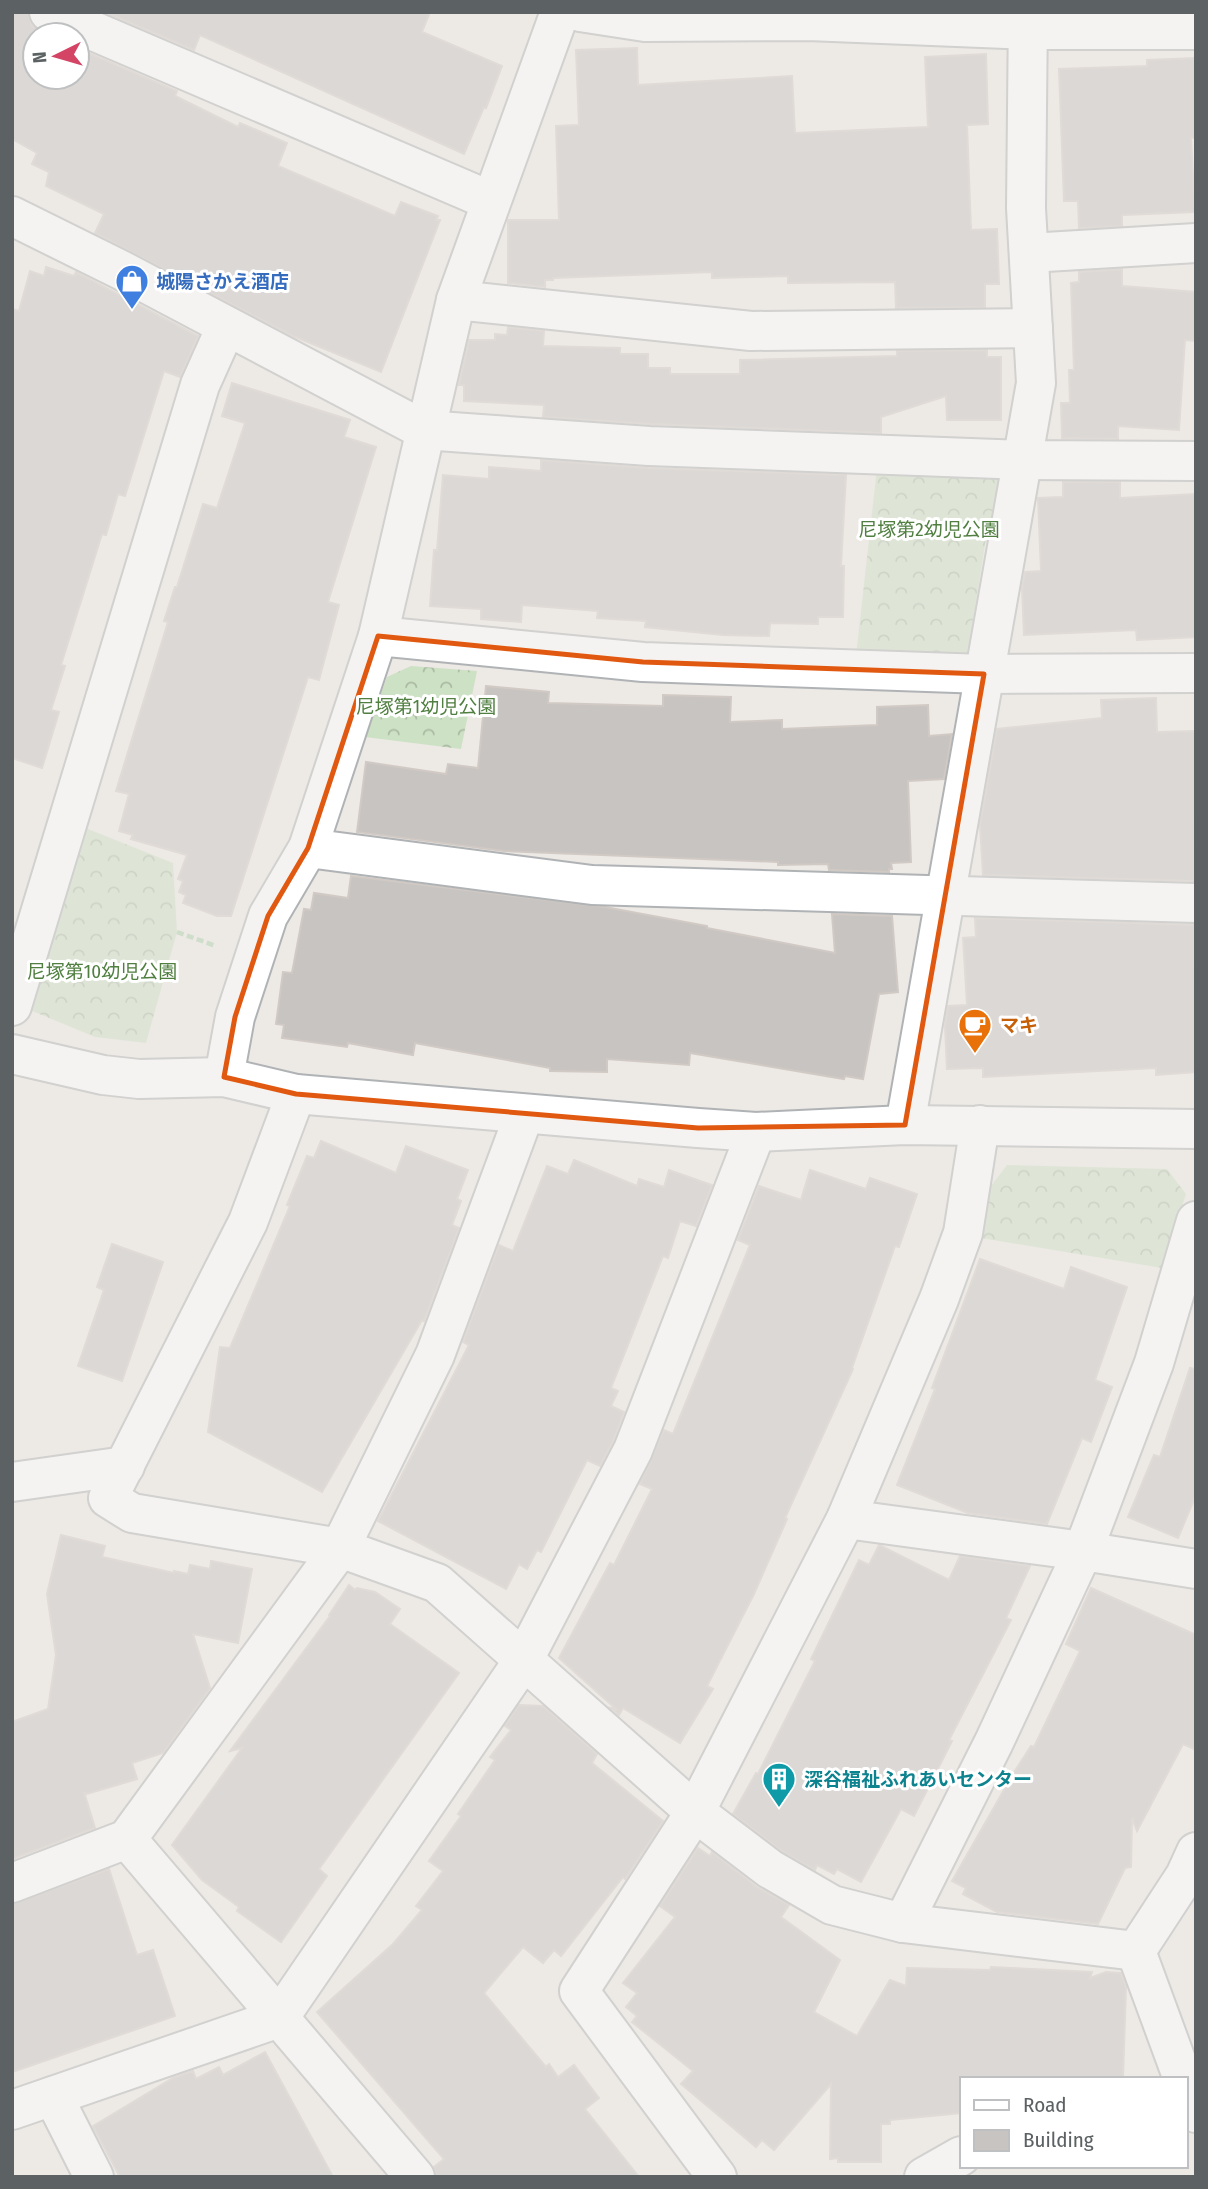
<svg xmlns="http://www.w3.org/2000/svg" width="1208" height="2189" viewBox="0 0 1208 2189" font-family="'Fira Sans Condensed','Noto Sans JP',sans-serif">
<defs>
<pattern id="forest-crowns" width="20" height="18" patternUnits="userSpaceOnUse" patternTransform="scale(1.75)"><rect width="20" height="18" fill="#cde1c4"/><path d="M2 6a3 3 0 1 1 6 0M12 15a3 3 0 1 1 6 0" fill="none" stroke="#aabaa3"/></pattern>
</defs>
<rect width="100%" height="100%" fill="#ede9e5"/>
<!-- forest -->
<g fill="url(#forest-crowns)">
<path d="M 877,468 L 1004,472 L 986,539 L 967,659 L 856,656 Z"/>
<path d="M 411,666 L 477,671 L 461,749 L 365,737 L 387,677 Z"/>
<path d="M 83,827 L 173,863 L 177,932 L 146,1043 L 95,1037 L 25,1008 Z"/>
<path d="M 1007,1165 L 1167,1169 L 1186,1194 L 1162,1268 L 981,1238 L 991,1186 Z"/>
</g>
<!-- building -->
<g fill="#c8c4c1" stroke="#d1c9c4" stroke-width="2">
<path d="M 12,12 L 28,12 L 32,26 L 47,35 L 35,35 L 35,77 L 77,77 L 77,48 L 177,91 L 175,96 L 238,127 L 240,123 L 287,143 L 278,166 L 395,216 L 401,202 L 438,216 L 436,220 L 440,220 L 381,372 L 293,336 L 95,233 L 104,214 L 46,186 L 49,172 L 32,164 L 37,153 L 12,139 Z"/>
<path d="M 105,12 L 430,12 L 422,32 L 502,66 L 486,108 L 484,107 L 464,154 L 200,35 L 194,50 Z"/>
<path d="M 637,48 L 638,85 L 792,76 L 795,133 L 928,127 L 925,57 L 986,54 L 988,124 L 967,125 L 971,230 L 997,229 L 999,284 L 985,284 L 985,307 L 896,308 L 895,282 L 788,283 L 788,276 L 712,278 L 712,272 L 553,278 L 553,280 L 545,280 L 545,287 L 508,283 L 508,220 L 559,220 L 556,126 L 579,125 L 576,50 Z"/>
<path d="M 1196,58 L 1196,138 L 1191,138 L 1195,212 L 1122,215 L 1122,226 L 1079,228 L 1078,201 L 1064,201 L 1059,69 L 1147,66 L 1147,60 Z"/>
<path d="M 46,267 L 74,276 L 76,272 L 198,336 L 180,377 L 164,371 L 125,496 L 118,494 L 106,535 L 102,534 L 61,665 L 65,666 L 51,710 L 59,712 L 42,768 L 12,758 L 12,309 L 19,311 L 30,271 L 44,276 Z"/>
<path d="M 1122,269 L 1122,286 L 1196,292 L 1196,341 L 1185,340 L 1179,430 L 1118,426 L 1118,439 L 1062,438 L 1061,403 L 1070,403 L 1069,370 L 1074,370 L 1071,283 L 1079,282 L 1079,272 Z"/>
<path d="M 508,327 L 544,331 L 543,346 L 620,348 L 620,354 L 648,354 L 648,368 L 670,368 L 670,374 L 740,374 L 740,360 L 897,356 L 897,351 L 987,350 L 987,357 L 1001,357 L 1001,420 L 947,420 L 946,396 L 881,417 L 881,433 L 650,424 L 543,417 L 544,405 L 464,401 L 464,385 L 459,385 L 469,340 L 495,340 L 495,334 L 507,335 Z"/>
<path d="M 232,383 L 350,420 L 344,437 L 376,447 L 328,602 L 339,605 L 319,680 L 308,677 L 231,916 L 217,916 L 183,903 L 186,895 L 179,892 L 183,881 L 178,879 L 187,855 L 131,839 L 133,835 L 119,831 L 129,794 L 116,791 L 168,622 L 164,621 L 175,587 L 177,587 L 203,504 L 217,508 L 245,423 L 222,416 Z"/>
<path d="M 541,460 L 648,468 L 846,475 L 841,566 L 844,566 L 843,617 L 818,617 L 818,624 L 770,623 L 769,636 L 723,635 L 645,627 L 646,621 L 597,618 L 598,611 L 522,605 L 521,622 L 481,619 L 481,609 L 430,606 L 434,550 L 437,550 L 443,475 L 489,479 L 489,467 L 541,471 Z"/>
<path d="M 1063,482 L 1120,482 L 1120,498 L 1195,494 L 1196,637 L 1137,640 L 1136,630 L 1024,635 L 1022,588 L 1025,572 L 1041,571 L 1038,498 L 1063,497 Z"/>
<path d="M 486,686 L 549,692 L 548,703 L 663,706 L 663,695 L 731,697 L 730,722 L 782,720 L 782,729 L 877,725 L 877,707 L 928,705 L 929,736 L 952,734 L 944,779 L 908,781 L 911,862 L 891,863 L 892,869 L 889,869 L 889,872 L 829,870 L 828,864 L 778,865 L 778,862 L 504,851 L 357,832 L 366,762 L 446,774 L 448,764 L 478,768 Z"/>
<path d="M 1156,698 L 1157,732 L 1196,731 L 1194,881 L 983,875 L 980,825 L 997,729 L 1102,718 L 1101,700 Z"/>
<path d="M 351,876 L 605,907 L 707,926 L 707,928 L 835,953 L 832,914 L 892,916 L 898,992 L 879,994 L 863,1079 L 845,1076 L 844,1079 L 690,1053 L 689,1065 L 607,1059 L 607,1072 L 550,1071 L 550,1068 L 415,1043 L 413,1055 L 348,1043 L 347,1047 L 282,1038 L 284,1025 L 276,1024 L 283,972 L 292,973 L 304,909 L 311,910 L 314,893 L 348,898 Z"/>
<path d="M 975,918 L 1194,925 L 1196,1072 L 1156,1075 L 1156,1068 L 983,1077 L 983,1068 L 947,1069 L 945,1026 L 948,1006 L 967,1005 L 963,938 L 976,937 Z"/>
<path d="M 321,1141 L 396,1173 L 406,1146 L 468,1170 L 457,1199 L 461,1201 L 452,1225 L 459,1228 L 424,1321 L 422,1320 L 322,1492 L 208,1432 L 220,1347 L 230,1348 L 290,1206 L 287,1205 L 307,1156 L 314,1158 Z"/>
<path d="M 574,1160 L 637,1186 L 639,1179 L 664,1187 L 669,1170 L 712,1185 L 696,1226 L 680,1221 L 668,1258 L 663,1256 L 611,1388 L 618,1391 L 611,1406 L 624,1412 L 613,1441 L 600,1466 L 587,1460 L 541,1552 L 537,1550 L 527,1569 L 519,1564 L 506,1589 L 378,1521 L 469,1345 L 463,1342 L 499,1245 L 513,1251 L 547,1166 L 568,1174 Z"/>
<path d="M 810,1170 L 866,1189 L 870,1178 L 917,1194 L 899,1247 L 895,1246 L 852,1368 L 853,1369 L 785,1518 L 787,1519 L 754,1594 L 707,1686 L 713,1689 L 680,1743 L 623,1708 L 619,1715 L 611,1708 L 616,1709 L 559,1658 L 610,1563 L 614,1565 L 652,1489 L 640,1484 L 664,1430 L 673,1434 L 750,1245 L 738,1240 L 759,1186 L 801,1200 Z"/>
<path d="M 112,1244 L 163,1262 L 122,1381 L 78,1366 L 104,1290 L 97,1287 Z"/>
<path d="M 980,1259 L 1064,1289 L 1071,1267 L 1127,1287 L 1095,1380 L 1112,1387 L 1091,1442 L 1082,1438 L 1047,1524 L 968,1513 L 897,1485 L 935,1389 L 932,1388 Z"/>
<path d="M 1190,1368 L 1196,1369 L 1196,1495 L 1178,1538 L 1128,1517 L 1154,1455 L 1160,1457 Z"/>
<path d="M 61,1535 L 105,1546 L 102,1557 L 174,1573 L 174,1571 L 188,1574 L 190,1565 L 210,1569 L 211,1561 L 252,1569 L 238,1643 L 193,1634 L 210,1688 L 163,1753 L 132,1763 L 137,1779 L 86,1794 L 84,1792 L 95,1828 L 12,1859 L 12,1722 L 48,1709 L 56,1655 L 47,1594 Z"/>
<path d="M 879,1545 L 949,1580 L 960,1556 L 1030,1566 L 1006,1618 L 1011,1620 L 949,1740 L 952,1741 L 914,1816 L 901,1809 L 861,1882 L 837,1869 L 834,1874 L 817,1865 L 815,1870 L 782,1851 L 733,1814 L 756,1773 L 758,1774 L 815,1661 L 811,1659 L 859,1560 L 869,1565 Z"/>
<path d="M 349,1585 L 355,1590 L 357,1588 L 375,1592 L 400,1609 L 390,1624 L 459,1673 L 319,1869 L 327,1876 L 281,1942 L 237,1911 L 239,1907 L 202,1880 L 172,1845 L 242,1748 L 230,1751 L 330,1616 L 329,1615 Z"/>
<path d="M 1091,1588 L 1196,1635 L 1196,1750 L 1183,1744 L 1137,1831 L 1132,1818 L 1131,1867 L 1125,1868 L 1098,1924 L 997,1912 L 963,1894 L 966,1888 L 952,1881 L 1013,1774 L 1031,1746 L 1034,1747 L 1080,1651 L 1066,1644 Z"/>
<path d="M 519,1705 L 543,1706 L 597,1754 L 592,1763 L 663,1821 L 625,1879 L 623,1877 L 561,1956 L 554,1950 L 543,1963 L 523,1947 L 484,1993 L 546,2067 L 549,2064 L 558,2077 L 574,2065 L 599,2098 L 585,2109 L 639,2177 L 436,2177 L 434,2167 L 444,2159 L 317,2012 L 393,1944 L 422,1910 L 416,1906 L 443,1871 L 429,1861 L 461,1816 L 458,1814 L 495,1760 L 490,1757 L 511,1730 L 505,1726 Z"/>
<path d="M 698,1848 L 710,1856 L 712,1852 L 757,1887 L 789,1905 L 781,1917 L 840,1960 L 814,2012 L 857,2036 L 890,1980 L 906,1986 L 907,1968 L 990,1970 L 991,1967 L 1092,1972 L 1090,1978 L 1106,1972 L 1121,1973 L 1126,1987 L 1123,2079 L 961,2079 L 961,2113 L 890,2120 L 890,2124 L 881,2124 L 881,2162 L 838,2162 L 838,2158 L 830,2159 L 831,2084 L 774,2150 L 762,2140 L 756,2147 L 681,2084 L 693,2071 L 632,2022 L 637,2016 L 626,2007 L 637,1993 L 623,1983 L 675,1917 L 660,1906 Z"/>
<path d="M 109,1869 L 137,1955 L 153,1950 L 175,2016 L 12,2072 L 12,1904 Z"/>
<path d="M 265,2052 L 333,2177 L 120,2177 L 93,2126 L 173,2078 L 193,2071 L 196,2079 L 219,2067 L 223,2075 Z"/>
</g>
<g fill="none" stroke-linecap="round" stroke-linejoin="round">
<defs>
<g id="minor">
<path d="M 49,12 L 491,201"/>
<path d="M 580,12 L 645,22 L 808,21 L 1029,30 L 1196,30"/>
<path d="M 12,216 L 121,270 L 424,430 L 649,446 L 1023,460 L 1196,461"/>
<path d="M 1029,253 L 1196,243"/>
<path d="M 456,300 L 751,331 L 1033,328"/>
<path d="M 378,636 L 643,662 L 984,674 L 1196,673"/>
<path d="M 308,848 L 592,885 L 1196,903"/>
<path d="M 12,1006 L 200,385 L 226,327"/>
<path d="M 12,1054 L 103,1075 L 139,1079 L 224,1077 L 296,1094 L 698,1128 L 756,1132 L 905,1125 L 1196,1129"/>
<path d="M 224,1077 L 235,1017 L 268,916 L 308,848 L 378,636 L 456,300 L 560,12"/>
<path d="M 296,1094 L 248,1222 L 108,1498 L 132,1513 L 340,1548 L 437,1583 L 695,1812 L 770,1869 L 832,1905 L 903,1923 L 1136,1951"/>
<path d="M 905,1125 L 1036,383 L 1026,208 L 1028,12"/>
<path d="M 12,1482 L 125,1466"/>
<path d="M 846,1519 L 1083,1551 L 1196,1569"/>
<path d="M 127,1839 L 415,2177"/>
<path d="M 12,1883 L 127,1839 L 340,1548 L 435,1355 L 524,1115"/>
<path d="M 903,1923 L 994,1742 L 1083,1551 L 1154,1363 L 1196,1221"/>
<path d="M 1136,1951 L 1183,2079"/>
<path d="M 1136,1951 L 1185,1876 L 1196,1852"/>
<path d="M 1185,2085 L 1196,2113"/>
<path d="M 53,2096 L 94,2177"/>
<path d="M 12,2110 L 279,2018 L 523,1661 L 633,1450 L 756,1132"/>
<path d="M 717,2177 L 579,1991 L 695,1812 L 846,1519 L 939,1299 L 963,1233 L 980,1125"/>
<path d="M 924,2177 L 961,2156"/>
</g>
</defs>
<!-- minor casing -->
<use href="#minor" stroke="#b0b3b5" stroke-width="42"/>
<!-- path -->
<path stroke="#a9d0a8" stroke-width="4.5" stroke-dasharray="7 3.5" stroke-linecap="butt" d="M 177,932 L 216,946"/>
<!-- minor -->
<use href="#minor" stroke="#fff" stroke-width="38"/>
</g>
<!-- marked area -->
<path d="M0 0H1208V2189H0ZM 378,636 L 643,662 L 984,674 L 905,1125 L 698,1128 L 296,1094 L 224,1077 L 235,1017 L 268,916 L 308,848 Z" fill="#ede9e5" fill-opacity=".55" fill-rule="evenodd"/>
<path fill="none" stroke="#e15910" stroke-width="5" stroke-linejoin="round" d="M 378,636 L 643,662 L 984,674 L 905,1125 L 698,1128 L 296,1094 L 224,1077 L 235,1017 L 268,916 L 308,848 Z"/>
<!-- icons -->
<defs>
<symbol id="shop-pin" viewBox="-11 -11 22 30"><path d="M0 17L-7.5 6A9.5 9.5 0 1 1 7.5 6Z" fill="#3f7fe0" stroke="#fff"/><path d="M-5-2.5h2.3a2.7 3.5 0 0 1 5.4 0H5L5.5 6h-11ZM-1.5-2.5h3a1.5 2.3 0 0 0-3 0Z" fill="#fff"/></symbol>
<symbol id="cafe-pin" viewBox="-11 -11 22 30"><path d="M0 17L-7.5 6A9.5 9.5 0 1 1 7.5 6Z" fill="#e8710a" stroke="#fff"/><path d="M-5.5-4.5H6V0H3Q3 3.5 0 3.5H-2.5Q-5.5 3.5-5.5 0ZM3-3.2v2h1.7v-2ZM-6 4.5H4V6H-6Z" fill="#fff"/></symbol>
<symbol id="building-pin" viewBox="-11 -11 22 30"><path d="M0 17L-7.5 6A9.5 9.5 0 1 1 7.5 6Z" fill="#0f9aa8" stroke="#fff"/><path d="M-4-6H4V6H1V3H-1V6H-4ZM-2.5-4.3h1.7v1.8h-1.7ZM.8-4.3h1.7v1.8H.8ZM-2.5-1h1.7V.8h-1.7ZM.8-1h1.7V.8H.8Z" fill="#fff"/></symbol>
</defs>
<g fill-rule="evenodd">
<use href="#shop-pin" x="113" y="262" width="38" height="52"/>
<use href="#cafe-pin" x="956" y="1006" width="38" height="52"/>
<use href="#building-pin" x="760" y="1760" width="38" height="52"/>
</g>
<g text-anchor="middle" stroke-width="6" stroke-linejoin="round" paint-order="stroke">
<!-- shop labels -->
<g font-size="19" font-weight="bold" fill="#366cbe" stroke="#fff" text-anchor="start">
<text x="156" y="288">城陽さかえ酒店</text>
</g>
<!-- park labels -->
<g font-size="19" fill="#507f40" stroke="#fff">
<text x="929" y="536">尼塚第2幼児公園</text>
<text x="426" y="713">尼塚第1幼児公園</text>
<text x="102" y="978">尼塚第10幼児公園</text>
</g>
<!-- food labels -->
<g font-size="19" font-weight="bold" fill="#c56008" stroke="#fff" text-anchor="start">
<text x="1000" y="1032">マキ</text>
</g>
<!-- culture labels -->
<g font-size="19" font-weight="bold" fill="#0d838f" stroke="#fff" text-anchor="start">
<text x="804" y="1786">深谷福祉ふれあいセンター</text>
</g>
</g>
<!-- border -->
<rect width="1208" height="2189" fill="none" stroke="#5c6163" stroke-width="28"/>
<!-- legend -->
<rect x="960" y="2077" width="228" height="91" fill="#ffffff" stroke="#bec0c1" stroke-width="2"/>
<rect x="974" y="2100" width="35" height="10" fill="#ffffff" stroke="#bec0c1" stroke-width="2"/>
<text x="1023" y="2112" font-size="21" fill="#5c6163">Road</text>
<rect x="974" y="2130" width="35" height="21" fill="#c8c4c1" stroke="#bec0c1" stroke-width="2"/>
<text x="1023" y="2147" font-size="21" fill="#5c6163">Building</text>
<!-- north arrow -->
<g transform="translate(56 56) rotate(265)"><circle r="33" fill="#ffffff" stroke="#bec0c1" stroke-width="2"/>
<path d="M0-5L12 26L0 18L-12 26Z" fill="#d44465"/>
<text y="-10" font-size="19" font-weight="bold" text-anchor="middle" fill="#5c6163">N</text>
</g>
</svg>
